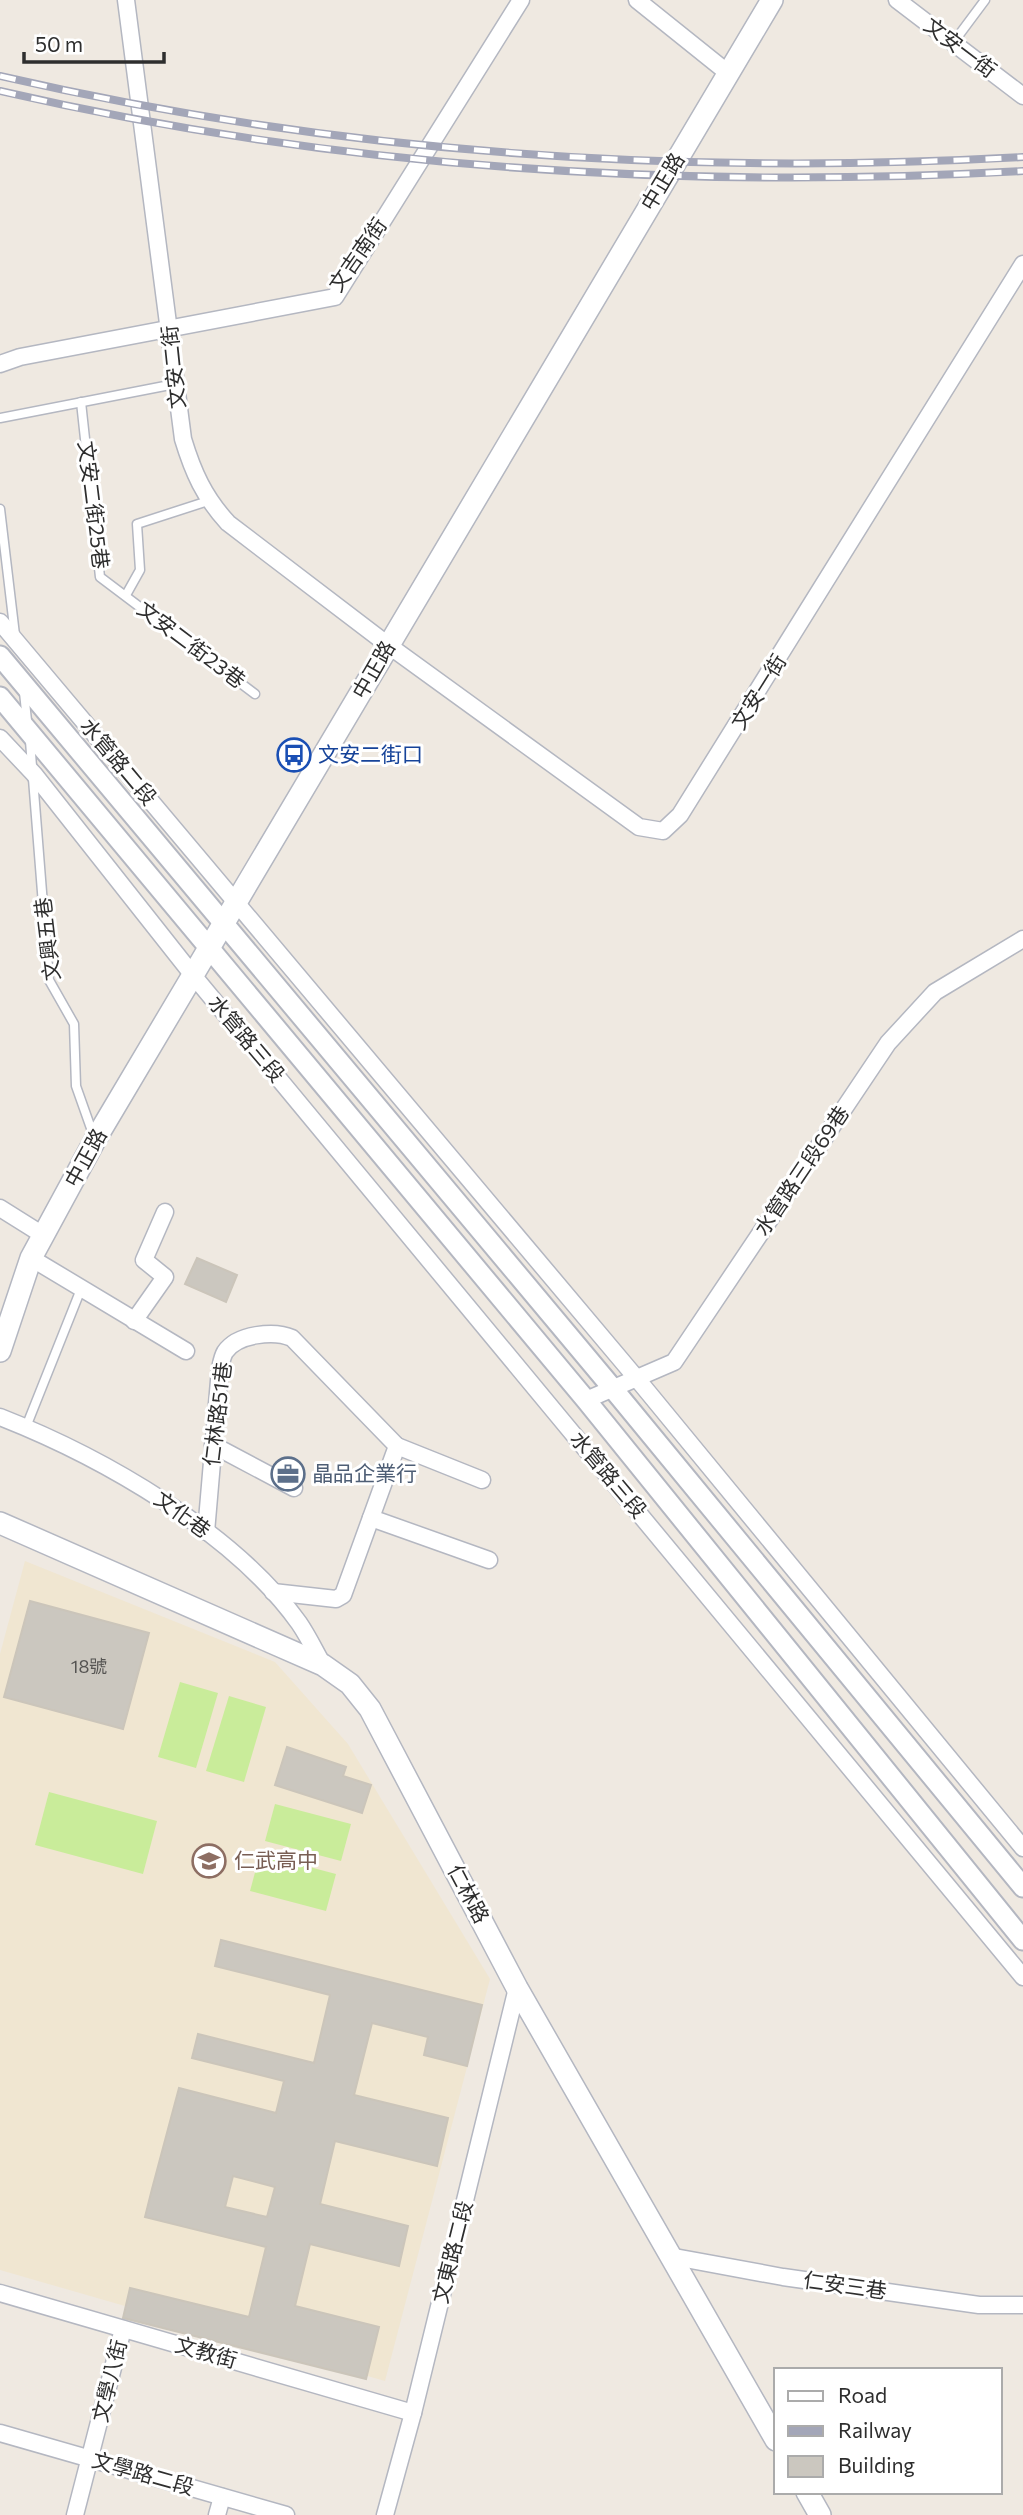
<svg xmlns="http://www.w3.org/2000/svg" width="1023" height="2515" viewBox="0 0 1023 2515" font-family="Commissioner,'Noto Sans TC',sans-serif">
<rect width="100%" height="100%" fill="#efe9e1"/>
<!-- education -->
<path fill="#f0e6d1" d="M 25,1561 L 275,1662 L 348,1744 L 490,1979 L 385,2381 L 0,2270 L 0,1654 Z"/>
<!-- pitch -->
<g fill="#c9ec9a">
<path d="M 180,1682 L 218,1693 L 196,1768 L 158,1757 Z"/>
<path d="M 229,1696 L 266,1707 L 244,1782 L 206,1771 Z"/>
<path d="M 49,1792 L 157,1821 L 143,1874 L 35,1845 Z"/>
<path d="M 275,1804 L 351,1824 L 341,1861 L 265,1841 Z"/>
<path d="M 260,1854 L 336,1874 L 326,1911 L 250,1891 Z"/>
</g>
<!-- building -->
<g fill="#cbc7bf" stroke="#cbc5ba" stroke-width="2" fill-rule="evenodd">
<path d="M 197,1258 L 237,1275 L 226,1302 L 185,1284 Z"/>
<path d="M 30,1601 L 149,1633 L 123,1729 L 4,1697 Z"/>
<path d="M 287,1747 L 346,1767 L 343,1776 L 371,1785 L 362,1813 L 275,1785 Z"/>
<path d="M 221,1940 L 482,2005 L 467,2066 L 424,2055 L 428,2037 L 372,2023 L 354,2095 L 448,2118 L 437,2166 L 335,2141 L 320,2204 L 408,2226 L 399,2266 L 310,2244 L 295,2306 L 379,2327 L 366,2379 L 123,2318 L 130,2288 L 249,2317 L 266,2247 L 145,2217 L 152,2189 L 179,2088 L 276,2113 L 284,2081 L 192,2058 L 198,2034 L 314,2063 L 330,1995 L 215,1966 ZM 233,2176 L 275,2187 L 267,2217 L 225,2207 Z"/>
</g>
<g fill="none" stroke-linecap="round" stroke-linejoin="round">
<defs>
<g id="service">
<path d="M 953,43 L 985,0"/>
<path d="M 81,402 L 100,577 L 255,694"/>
<path d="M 0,418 L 175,384"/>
<path d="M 0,509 L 15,635"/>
<path d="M 126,595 L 140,570 L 137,524 L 208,501"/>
<path d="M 24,692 L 27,721"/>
<path d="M 30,741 L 49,980 L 74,1024 L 76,1086 L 93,1134"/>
<path d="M 26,1427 L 81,1289"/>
</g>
<g id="minor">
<path d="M 126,0 L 183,439 C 193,472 204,497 228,523 L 388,645 L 639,827 L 663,831 L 680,815 L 1023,264"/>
<path d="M 637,0 L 728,73"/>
<path d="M 897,0 L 1023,96"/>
<path d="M 0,364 L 20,357 L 335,297 L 521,0"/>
<path d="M 0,622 L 638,1380 L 1023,1848"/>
<path d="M 0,738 L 34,774 L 192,974 L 1023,1977"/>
<path d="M 0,1208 L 43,1235"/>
<path d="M 31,1258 L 186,1351"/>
<path d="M 134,1321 L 165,1277 L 144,1260 L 165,1212"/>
<path d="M 586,1400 L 674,1362 L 888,1043 L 935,992 L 1023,939"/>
<path d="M 0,1417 C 102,1457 234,1532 299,1623 C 308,1636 315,1651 323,1665"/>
<path d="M 213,1445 L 294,1488"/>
<path d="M 397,1446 L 482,1480"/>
<path d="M 371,1518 L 489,1560"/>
<path d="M 206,1532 L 220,1369 C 221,1364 222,1357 225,1352 C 237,1334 274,1330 292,1338 L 397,1446 L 343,1595 L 336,1599 L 273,1592"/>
<path d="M 669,2256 L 783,2277 L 979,2305 L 1023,2305"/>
<path d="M 0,2293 L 413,2413"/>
<path d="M 0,2433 L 286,2515"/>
<path d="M 75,2515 L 123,2329"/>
<path d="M 217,2515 L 222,2497"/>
<path d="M 385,2515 L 413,2413 L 517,1988"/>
</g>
<g id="tertiary">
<path d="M 0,656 L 614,1390 L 1023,1887"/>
<path d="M 0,697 L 586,1400 L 1023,1940"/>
</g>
<g id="secondary">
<path d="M 0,1351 L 31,1258 L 95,1140 L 772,0"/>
<path d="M 0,1523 L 323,1665 L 350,1684 L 370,1709 L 517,1988 L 776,2440"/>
<path d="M 807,2492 L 820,2515"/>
</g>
</defs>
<!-- service casing -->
<use href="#service" stroke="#b4b7c1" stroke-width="11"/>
<!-- minor casing -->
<use href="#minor" stroke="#b4b7c1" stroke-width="19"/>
<!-- tertiary casing -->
<use href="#tertiary" stroke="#b4b7c1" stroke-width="23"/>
<!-- secondary casing -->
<use href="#secondary" stroke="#b4b7c1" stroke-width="24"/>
<!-- service -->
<use href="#service" stroke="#fff" stroke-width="8"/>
<!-- minor -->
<use href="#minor" stroke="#fff" stroke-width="16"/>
<!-- tertiary -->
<use href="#tertiary" stroke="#fff" stroke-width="19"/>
<!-- secondary -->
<use href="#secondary" stroke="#fff" stroke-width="21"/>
<defs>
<g id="rail">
<path d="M 0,76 C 334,153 681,176 1023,157"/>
<path d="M 0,91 C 334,168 681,190 1023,171"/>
</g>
</defs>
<!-- rail casing -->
<use href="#rail" stroke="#a3a6b8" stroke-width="8"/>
<!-- rail -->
<use href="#rail" stroke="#fff" stroke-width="5" stroke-dasharray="16" stroke-linecap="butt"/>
</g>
<!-- icons -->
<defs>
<symbol id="bus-ring" viewBox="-11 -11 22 22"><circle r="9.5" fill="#fff" stroke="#1a4fb4" stroke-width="1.5"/><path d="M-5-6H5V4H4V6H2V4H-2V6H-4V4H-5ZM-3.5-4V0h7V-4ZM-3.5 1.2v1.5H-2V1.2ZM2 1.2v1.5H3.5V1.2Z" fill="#1a4fb4"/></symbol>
<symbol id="office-ring" viewBox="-11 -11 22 22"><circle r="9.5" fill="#fff" stroke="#5c6f8a" stroke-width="1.5"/><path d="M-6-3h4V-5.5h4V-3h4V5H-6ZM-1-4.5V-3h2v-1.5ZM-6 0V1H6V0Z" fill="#5c6f8a"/></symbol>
<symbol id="school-ring" viewBox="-11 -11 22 22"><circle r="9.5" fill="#fff" stroke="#8d6e63" stroke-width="1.5"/><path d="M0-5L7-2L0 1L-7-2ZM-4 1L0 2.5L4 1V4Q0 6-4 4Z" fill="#8d6e63"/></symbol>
</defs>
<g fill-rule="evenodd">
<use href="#bus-ring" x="275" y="736" width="38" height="38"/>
<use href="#office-ring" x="269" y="1455" width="38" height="38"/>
<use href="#school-ring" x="190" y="1842" width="38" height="38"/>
</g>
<g text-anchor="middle" stroke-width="6" stroke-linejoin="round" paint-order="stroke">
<!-- number labels -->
<g font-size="18" fill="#555452">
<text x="89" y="1673">18號</text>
</g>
<!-- street labels -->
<g font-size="21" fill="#2e2e2e" stroke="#fff">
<text transform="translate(960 48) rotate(37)" y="7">文安一街</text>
<text transform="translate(663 182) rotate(-59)" y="7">中正路</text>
<text transform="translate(358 255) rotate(-55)" y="7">文吉南街</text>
<text transform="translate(174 367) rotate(-96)" y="7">文安二街</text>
<text transform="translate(93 505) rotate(83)" y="7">文安二街25巷</text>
<text transform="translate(191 645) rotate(37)" y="7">文安二街23巷</text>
<text transform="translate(374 670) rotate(-60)" y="7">中正路</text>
<text transform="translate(759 692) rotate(-58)" y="7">文安一街</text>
<text transform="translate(118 762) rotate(50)" y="7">水管路二段</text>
<text transform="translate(48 939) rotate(-97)" y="7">文興五巷</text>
<text transform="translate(246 1039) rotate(50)" y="7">水管路三段</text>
<text transform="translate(86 1158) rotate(-61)" y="7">中正路</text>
<text transform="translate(802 1171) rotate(-56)" y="7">水管路三段69巷</text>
<text transform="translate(218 1414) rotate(-83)" y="7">仁林路51巷</text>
<text transform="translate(608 1475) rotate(50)" y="7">水管路三段</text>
<text transform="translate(182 1515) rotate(36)" y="7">文化巷</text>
<text transform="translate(468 1894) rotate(62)" y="7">仁林路</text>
<text transform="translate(453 2252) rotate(-76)" y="7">文東路二段</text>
<text transform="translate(845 2286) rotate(8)" y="7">仁安三巷</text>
<text transform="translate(206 2353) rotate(16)" y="7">文教街</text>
<text transform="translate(110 2381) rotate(-76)" y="7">文學八街</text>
<text transform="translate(143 2474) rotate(16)" y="7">文學路二段</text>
</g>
<!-- transit labels -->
<g font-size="21" fill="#164399" stroke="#fff" text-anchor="start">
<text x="318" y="762">文安二街口</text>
</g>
<!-- service labels -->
<g font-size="21" fill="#4e5e75" stroke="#fff" text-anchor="start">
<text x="312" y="1481">晶品企業行</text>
</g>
<!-- education labels -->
<g font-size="21" fill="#785e54" stroke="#fff" text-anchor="start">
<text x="234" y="1868">仁武高中</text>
</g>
</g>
<!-- legend -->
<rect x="774" y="2368" width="228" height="126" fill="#ffffff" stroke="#ababab" stroke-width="2"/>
<rect x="788" y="2391" width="35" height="10" fill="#ffffff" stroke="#ababab" stroke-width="2"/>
<text x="838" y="2403" font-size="21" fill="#2e2e2e">Road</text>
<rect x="788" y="2426" width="35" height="10" fill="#a3a6b8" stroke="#ababab" stroke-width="2"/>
<text x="838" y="2438" font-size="21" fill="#2e2e2e">Railway</text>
<rect x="788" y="2456" width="35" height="21" fill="#cbc7bf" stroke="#ababab" stroke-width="2"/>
<text x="838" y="2473" font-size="21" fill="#2e2e2e">Building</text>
<!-- scale -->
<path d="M24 52v10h140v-10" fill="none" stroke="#2e2e2e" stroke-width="3.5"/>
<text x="35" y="52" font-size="21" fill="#2e2e2e" stroke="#ffffff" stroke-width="5" paint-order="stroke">50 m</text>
</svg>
